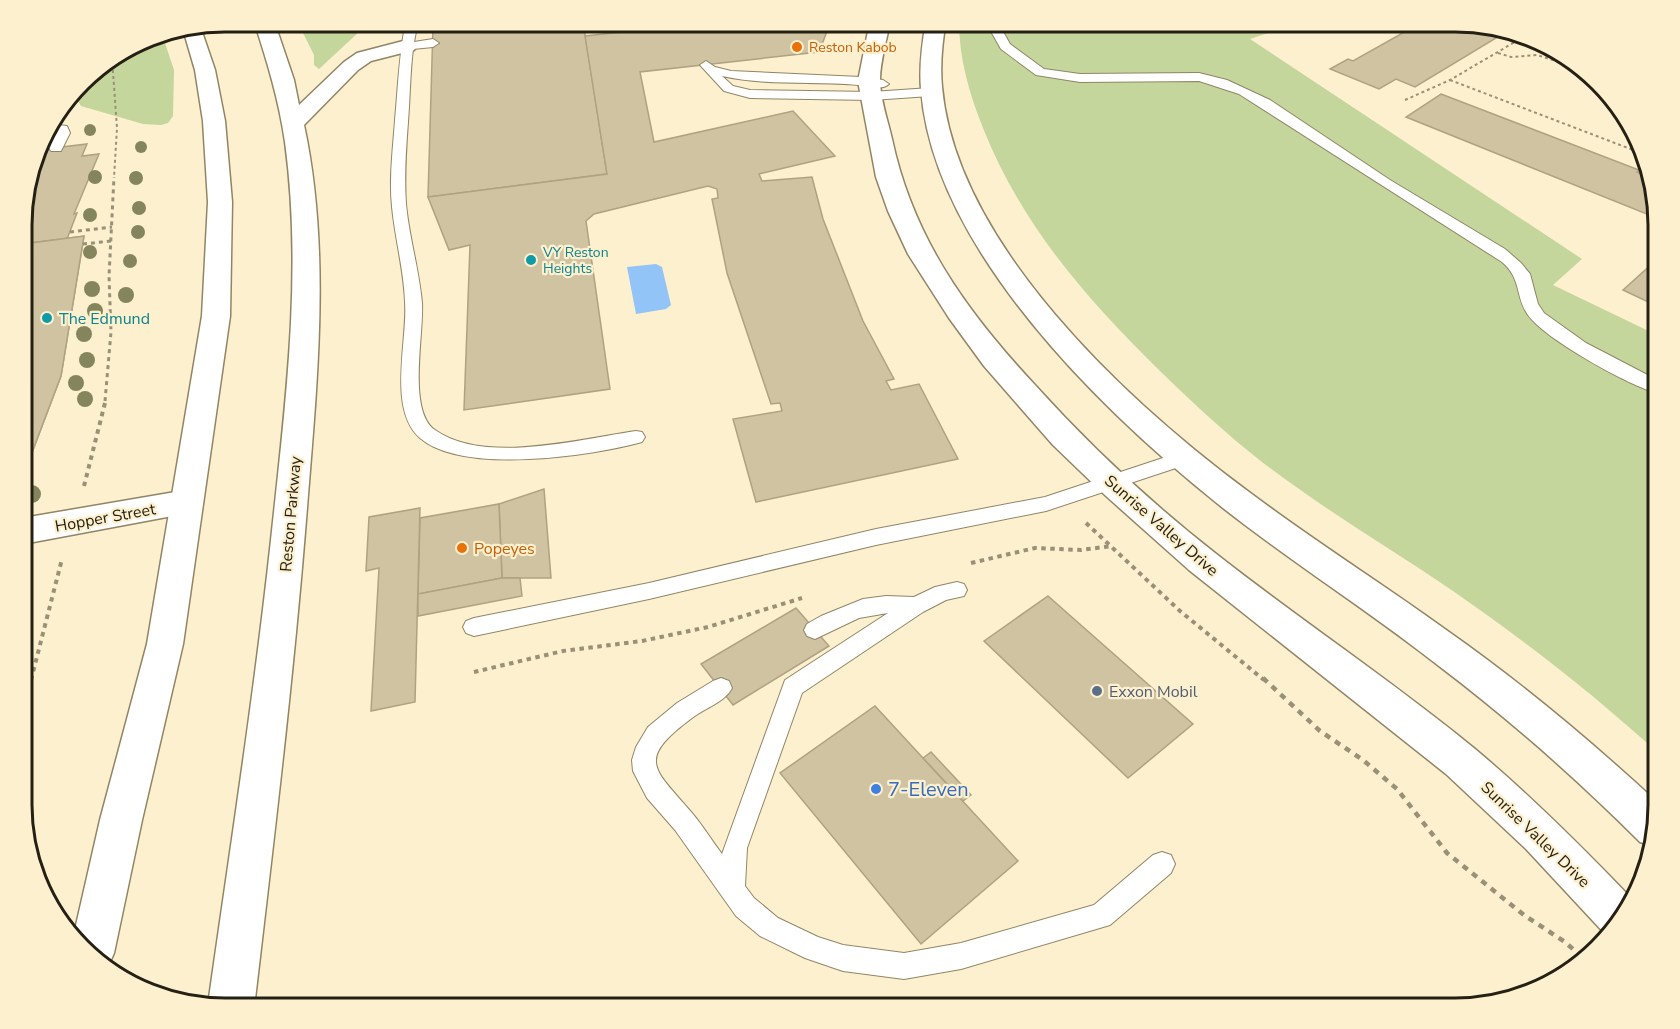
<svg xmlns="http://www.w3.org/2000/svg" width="1680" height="1029" viewBox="0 0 1680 1029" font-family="'Nunito Sans',sans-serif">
<rect width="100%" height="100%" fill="#fdf0ce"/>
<!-- green -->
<g fill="#c4d69c">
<path d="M 297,21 L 368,21 L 360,31 L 319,69 L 314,65 L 314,55 Z"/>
<path d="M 959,21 L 1304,21 L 1250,39 L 1582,259 L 1553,285 L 1659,336 L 1659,754 C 1595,695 1525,641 1453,591 C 1390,548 1323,509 1262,462 C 1226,434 1193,403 1160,371 C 1086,298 1022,226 983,128 C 969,93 959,58 959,21 Z"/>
<path d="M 162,34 L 174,70 L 173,116 L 168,123 L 161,125 L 143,124 L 81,106 L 78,101 L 87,89 L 84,79 L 90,72 L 147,36 Z"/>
</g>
<!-- water -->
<path fill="#93c4f8" d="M 656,264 L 662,267 L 671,305 L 666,309 L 636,314 L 627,267 Z"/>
<!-- building -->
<g fill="#cfc3a2" stroke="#aea282" stroke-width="1.5">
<path d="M 477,21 L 583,21 L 607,174 L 428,197 L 433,26 Z"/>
<path d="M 725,21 L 831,21 L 819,52 L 640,72 L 654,142 L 793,111 L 835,156 L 759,174 L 762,181 L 812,177 L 823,219 L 863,321 L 894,379 L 886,381 L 891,390 L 919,384 L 958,459 L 756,502 L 733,419 L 782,411 L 780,403 L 771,404 L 727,273 L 712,199 L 718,198 L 717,189 L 708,186 L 594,214 L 586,221 L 610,389 L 464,410 L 470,245 L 449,250 L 428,197 L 607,174 L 585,36 Z"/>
<path d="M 1424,21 L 1456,21 L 1511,29 L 1415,87 L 1396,79 L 1379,89 L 1330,69 L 1348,59 L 1353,61 Z"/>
<path d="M 1441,94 L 1639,170 L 1637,172 L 1648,177 L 1659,211 L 1659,219 L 1406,117 Z"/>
<path d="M 87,144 L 82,156 L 99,154 L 74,214 L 77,213 L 67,239 L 23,244 L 23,198 L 37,150 Z"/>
<path d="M 84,236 L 61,376 L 25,471 L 23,472 L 23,260 L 30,243 Z"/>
<path d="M 84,236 L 61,376 L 25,471 L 23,472 L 23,244 Z"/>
<path d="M 1653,263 L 1659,266 L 1659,307 L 1623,290 Z"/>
<path d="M 544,489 L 551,578 L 502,578 L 499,504 Z"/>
<path d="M 499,504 L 502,578 L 418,594 L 420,518 Z"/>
<path d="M 420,508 L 415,702 L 371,711 L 379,568 L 366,571 L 369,517 Z"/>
<path d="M 502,578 L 520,578 L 522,596 L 418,616 L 418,594 Z"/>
<path d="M 1048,596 L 1193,724 L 1128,778 L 984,641 Z"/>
<path d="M 796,608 L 829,646 L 733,705 L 701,664 Z"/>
<path d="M 875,706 L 1018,861 L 921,944 L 780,773 Z"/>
<path d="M 931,752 L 971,795 L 963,801 L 923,758 Z"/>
</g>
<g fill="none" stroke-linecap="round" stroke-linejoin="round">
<defs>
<g id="lane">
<path d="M 406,21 L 418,21 L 414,42 L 433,39 L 439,43 L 433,47 L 413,49 C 410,73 410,97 408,122 C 406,149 404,176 406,204 C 409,237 419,269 422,303 C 424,334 407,411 435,430 C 485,465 580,439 636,431 L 642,432 L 645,437 L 642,442 C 592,456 462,475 420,438 C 387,409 408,340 405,302 C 404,270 395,239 392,207 C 389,178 393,149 395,120 C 398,87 399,54 406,21 Z"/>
<path d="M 598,21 L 637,21 L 631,24 L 584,29 L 578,26 L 580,24 Z"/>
<path d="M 684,21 L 696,21 L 697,25 L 691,28 L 687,27 Z"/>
<path d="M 985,21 L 997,21 L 1010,44 L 1044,69 L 1080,74 L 1199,73 L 1227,80 L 1270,100 L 1390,180 L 1505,249 L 1521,263 L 1530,274 L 1538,304 L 1544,313 L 1586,343 L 1659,381 L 1659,394 C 1628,385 1546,340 1528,315 C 1515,297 1522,279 1502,262 L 1239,94 L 1199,81 L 1080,82 L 1036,75 L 1001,49 Z"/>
<path d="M 706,61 L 715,67 L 731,71 L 861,77 L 883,80 L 889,84 C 882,91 868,85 858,85 C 813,81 767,86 722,76 L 733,86 L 750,90 L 872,92 L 930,88 L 936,92 L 930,96 L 872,100 L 750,98 L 724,91 L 700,65 Z"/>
<path d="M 50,124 L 67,126 L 70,133 L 61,151 L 51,151 L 49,148 L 56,133 L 44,131 Z"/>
<path d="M 1184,451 L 1191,453 L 1193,458 L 1191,463 L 1046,511 L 876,545 L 649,599 L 474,636 L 466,633 L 463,627 L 466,621 L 474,618 L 649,583 L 876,529 L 1045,497 Z"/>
<path d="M 957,582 L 964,584 L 967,590 L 964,596 L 946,600 L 923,612 L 802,693 L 747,848 L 745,886 L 754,898 L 778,918 L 818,937 L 843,945 L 904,953 L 961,943 L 1094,905 L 1153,855 L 1162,852 L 1171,855 L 1175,864 L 1171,873 L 1110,925 L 961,969 L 904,979 L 843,971 L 805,958 L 760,936 L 736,916 L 675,830 L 647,798 L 633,771 L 632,760 L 636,747 L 648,727 L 677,703 L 713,681 L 721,678 L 729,681 L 732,688 C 725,702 705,708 692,718 C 634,761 655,769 692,813 C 703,826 712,841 722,854 L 785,680 L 888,613 L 859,618 L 815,639 L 807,636 L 804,630 L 807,624 L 821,616 L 863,599 L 886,596 L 914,597 L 935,587 Z"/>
</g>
<path id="street" d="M 187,490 L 199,493 L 203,502 L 199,511 L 23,544 L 23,518 Z"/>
<g id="secondary">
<path d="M 870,21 L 890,21 C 887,40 880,61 880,80 C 880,99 888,121 892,139 C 913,238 967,312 1035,385 C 1090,446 1150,502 1215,553 C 1300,620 1391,680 1475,749 C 1530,795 1581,846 1631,898 L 1625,917 L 1606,935 L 1526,849 L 1446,774 L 1189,570 L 1106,496 L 1053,445 L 984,366 L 949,318 L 908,254 L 888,211 L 876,177 L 858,81 Z"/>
<path d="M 926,21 L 946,21 C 942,43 940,65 942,87 C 956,245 1129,403 1249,492 C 1314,541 1383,584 1449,632 C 1523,684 1592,742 1659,804 L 1659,817 L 1649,845 L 1640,842 C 1577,779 1510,720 1439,666 C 1369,611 1293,563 1223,508 C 1104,413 933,250 921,89 C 919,66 922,44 926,21 Z"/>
</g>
<g id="primary">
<path d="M 254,21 L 274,21 L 294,80 L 299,105 L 344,62 L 357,53 L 407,40 L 414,42 L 417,46 L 414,50 L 371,61 L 358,70 L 304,125 C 330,245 318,373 308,495 C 295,666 274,837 254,1008 L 208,1005 C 230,850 254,696 271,540 C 285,408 303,274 285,142 C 279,100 267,61 254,21 Z"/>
<path d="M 200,26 L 215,70 L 225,121 L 232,202 L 230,316 L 183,644 L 142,820 L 114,953 L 107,969 L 74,934 L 100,820 L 147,644 L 202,316 L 208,202 L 203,121 L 195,70 L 183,29 Z"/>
</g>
</defs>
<!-- lane casing -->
<use href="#lane" stroke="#918566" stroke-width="2"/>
<!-- street casing -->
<use href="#street" stroke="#918566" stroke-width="3"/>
<!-- secondary casing -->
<use href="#secondary" stroke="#918566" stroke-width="3"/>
<!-- primary casing -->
<use href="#primary" stroke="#918566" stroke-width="3"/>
<!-- path-far3 -->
<g stroke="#999078" stroke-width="2" stroke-dasharray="3 3" stroke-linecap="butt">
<path d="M 1498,53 L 1511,57 L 1537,55 L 1581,69"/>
<path d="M 112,58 L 117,128 L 114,178"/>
<path d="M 1450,80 L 1641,153"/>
<path d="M 1405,100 L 1450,80 L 1525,36"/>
</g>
<!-- path-far2 -->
<g stroke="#999078" stroke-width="3" stroke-dasharray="4 4" stroke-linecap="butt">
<path d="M 70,232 L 112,227"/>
<path d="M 83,244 L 111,241"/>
<path d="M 105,401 L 111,332 L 109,276 L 114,177"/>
</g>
<!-- path-far1 -->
<g stroke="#999078" stroke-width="4" stroke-dasharray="4.5 4.5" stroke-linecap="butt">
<path d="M 84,486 L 106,399"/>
<path d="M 1086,523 L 1180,611 L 1264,680"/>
<path d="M 971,563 L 1035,548 L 1081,550 L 1112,546"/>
<path d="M 474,672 L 563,651 L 642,641 L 708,627 L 802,598"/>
<path d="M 31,680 L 62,559"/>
</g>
<!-- path -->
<g stroke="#999078" stroke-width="4.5" stroke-dasharray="6 6" stroke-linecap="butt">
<path d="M 1263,678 L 1320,731 L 1363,760 L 1397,789 L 1447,853 L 1524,915 L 1565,942 L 1582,957"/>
<path d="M 23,711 L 31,678"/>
</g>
<!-- lane -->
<use href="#lane" fill="#fff" fill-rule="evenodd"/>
<!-- street -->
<use href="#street" fill="#fff" fill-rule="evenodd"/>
<!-- secondary -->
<use href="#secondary" fill="#fff" fill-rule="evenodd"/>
<!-- primary -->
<use href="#primary" fill="#fff" fill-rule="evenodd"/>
</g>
<!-- trees -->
<g fill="#85855d">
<circle cx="90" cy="130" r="6"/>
<circle cx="141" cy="147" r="6"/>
<circle cx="95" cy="177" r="7"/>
<circle cx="136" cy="178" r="7"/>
<circle cx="139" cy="208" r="7"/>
<circle cx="90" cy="215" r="7"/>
<circle cx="138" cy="232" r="7"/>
<circle cx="90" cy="252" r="7"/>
<circle cx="130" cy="261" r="7"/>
<circle cx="92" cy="289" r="8"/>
<circle cx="126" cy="295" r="8"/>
<circle cx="95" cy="311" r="8"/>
<circle cx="84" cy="334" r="8"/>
<circle cx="87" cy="360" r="8"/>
<circle cx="76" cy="383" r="8"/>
<circle cx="85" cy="399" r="8"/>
<circle cx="32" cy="494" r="9"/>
</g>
<!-- markers -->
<g fill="#e8710a" stroke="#fdf0ce" stroke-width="2">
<circle cx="797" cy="47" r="6"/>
<circle cx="462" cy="548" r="6"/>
</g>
<g fill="#0f9aa8" stroke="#fdf0ce" stroke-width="2">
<circle cx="531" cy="260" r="6"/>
<circle cx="47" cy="318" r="6"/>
</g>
<circle fill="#5c6f8a" stroke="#fdf0ce" stroke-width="2" cx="1097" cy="691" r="6"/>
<circle fill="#3f7fe0" stroke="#fdf0ce" stroke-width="2" cx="876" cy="789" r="6"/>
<g text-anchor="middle" stroke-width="4.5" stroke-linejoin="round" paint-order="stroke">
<!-- far-food labels -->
<g font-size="14" fill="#c56008" stroke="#fdf0ce" text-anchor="start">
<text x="809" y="52">Reston Kabob</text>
</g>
<!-- far-culture labels -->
<g font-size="14" fill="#0d838f" stroke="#fdf0ce" text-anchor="start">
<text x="543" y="257">VY Reston<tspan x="543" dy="16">Heights</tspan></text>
</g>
<!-- culture labels -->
<g font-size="16" fill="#0d838f" stroke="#fdf0ce" text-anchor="start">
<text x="59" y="324">The Edmund</text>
</g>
<!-- street labels -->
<g font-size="16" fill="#252014" stroke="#fdf0ce">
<text transform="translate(290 514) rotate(-85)" y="6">Reston Parkway</text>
<text transform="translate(105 517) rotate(-10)" y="6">Hopper Street</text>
<text transform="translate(1162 525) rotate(41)" y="6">Sunrise Valley Drive</text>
<text transform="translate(1536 834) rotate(44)" y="6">Sunrise Valley Drive</text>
</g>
<!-- food labels -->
<g font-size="16" fill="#c56008" stroke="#fdf0ce" text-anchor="start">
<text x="474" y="554">Popeyes</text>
</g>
<!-- service labels -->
<g font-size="16" fill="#4e5e75" stroke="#fdf0ce" text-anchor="start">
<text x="1109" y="697">Exxon Mobil</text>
</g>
<!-- near-shop labels -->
<g font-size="20" fill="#366cbe" stroke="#fdf0ce" text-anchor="start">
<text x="888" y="796">7-Eleven</text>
</g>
</g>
<!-- crop -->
<path d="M0 0H1680V1029H0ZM225 32H1455A193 193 0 0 1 1648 225V805A193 193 0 0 1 1455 998H225A193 193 0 0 1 32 805V225A193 193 0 0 1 225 32Z" fill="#fdf0ce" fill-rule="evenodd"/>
<path fill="none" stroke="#252014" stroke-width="3" d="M225 32H1455A193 193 0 0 1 1648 225V805A193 193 0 0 1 1455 998H225A193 193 0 0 1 32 805V225A193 193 0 0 1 225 32Z"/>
</svg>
